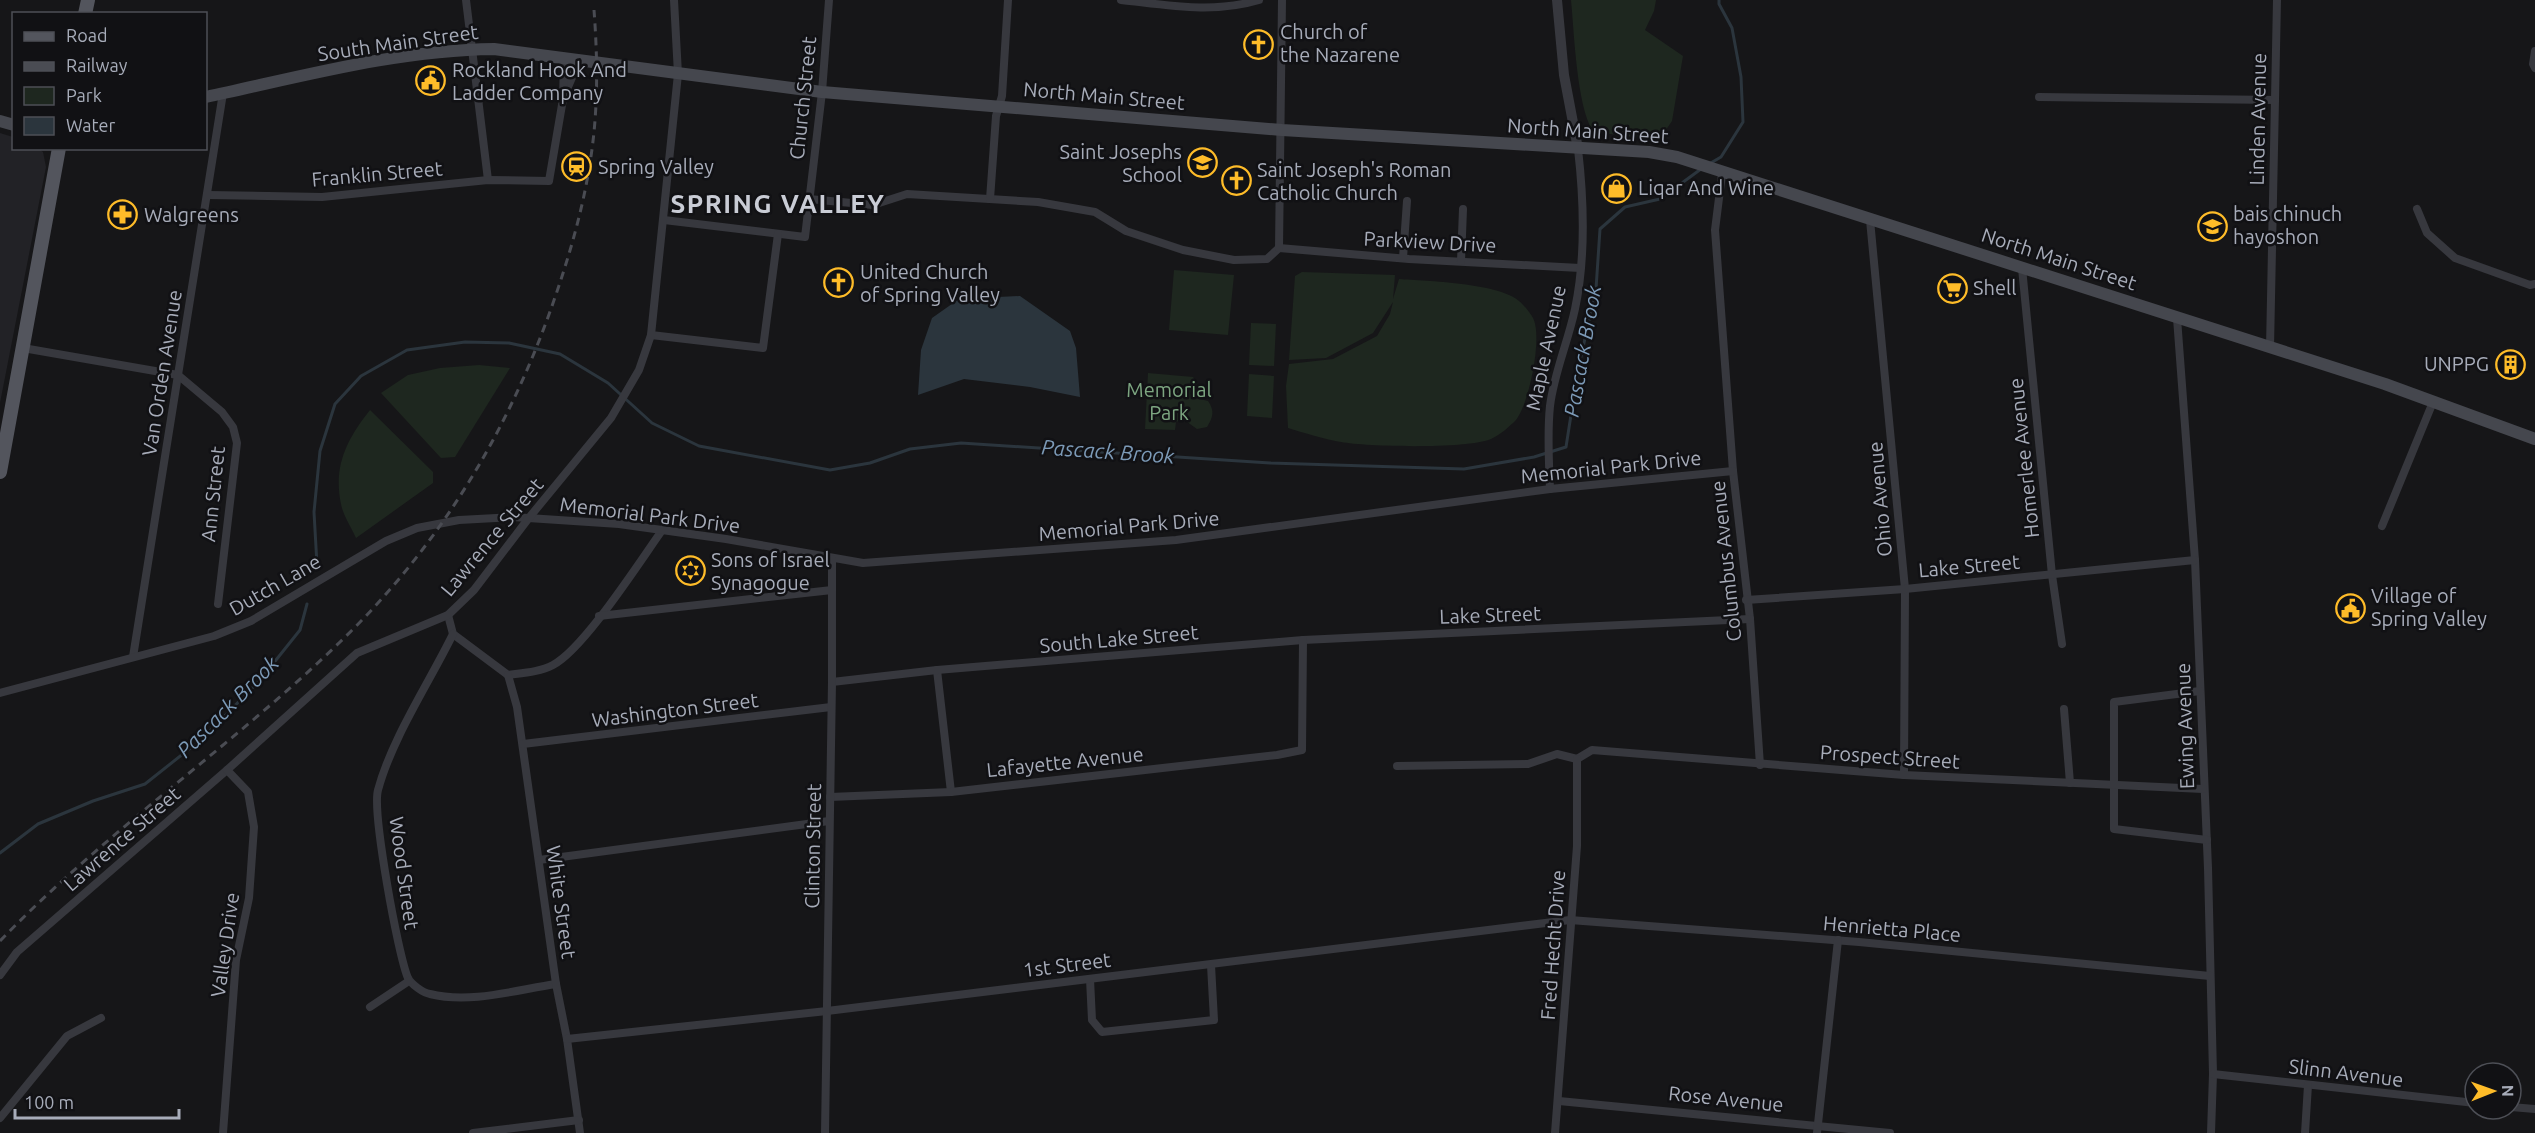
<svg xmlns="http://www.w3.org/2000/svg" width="2535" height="1133" viewBox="0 0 2535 1133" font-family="Ubuntu,sans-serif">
<rect width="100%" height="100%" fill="#161618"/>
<!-- built -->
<path fill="#222226" d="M 0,133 L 13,137 L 14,148 L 39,149 L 43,152 L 46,167 L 0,403 Z"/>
<!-- green -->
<g fill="#1e271f">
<path d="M 1571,0 L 1656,0 L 1654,11 L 1645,30 L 1683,56 L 1672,121 L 1659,140 L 1594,132 C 1577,111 1574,30 1571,0 Z"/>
<path d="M 1174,270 L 1234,275 L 1228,335 L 1169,330 Z"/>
<path d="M 1302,272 L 1395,275 L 1393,299 L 1399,279 C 1426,281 1499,283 1519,301 C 1524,305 1530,313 1533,318 C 1543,337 1529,404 1516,420 C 1509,427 1500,435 1491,439 C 1468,449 1368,447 1341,442 C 1323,439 1305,433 1288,428 L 1286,386 L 1289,364 L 1333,359 L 1377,336 L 1390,314 L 1393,302 L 1373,333 L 1326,358 L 1289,360 L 1295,276 Z"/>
<path d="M 1251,323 L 1276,324 L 1274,366 L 1249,365 Z"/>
<path d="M 479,365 L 510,368 L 455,457 L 441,458 L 381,393 L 408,375 L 440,368 Z"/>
<path d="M 1148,373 L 1193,377 L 1198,385 L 1190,393 L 1192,397 L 1208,401 C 1215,411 1213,417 1207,427 L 1197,429 L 1183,419 L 1176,422 L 1175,430 L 1145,429 Z"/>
<path d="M 1249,374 L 1274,376 L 1272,418 L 1247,416 Z"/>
<path d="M 370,410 L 433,472 L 433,483 L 356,538 C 351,527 343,515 341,504 C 333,466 347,439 370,410 Z"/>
</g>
<!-- water -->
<path fill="#2b353d" d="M 1020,296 L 1070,331 L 1076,348 L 1080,397 L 1030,387 L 964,379 L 918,395 L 921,350 L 932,318 L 959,299 Z"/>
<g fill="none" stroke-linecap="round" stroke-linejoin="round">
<!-- stream -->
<g stroke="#2b353d" stroke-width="3">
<path d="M 1709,164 L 1721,157 L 1743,122 L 1741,77 L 1732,28 L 1719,4 L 1719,0"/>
<path d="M 317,565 L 314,512 L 320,451 L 335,404 L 361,376 L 407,350 L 465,342 L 509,343 L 560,354 L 608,383 L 652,423 L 699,446 L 830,470 L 870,463 L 910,449 L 961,443 L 1270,463 L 1464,469 L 1534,457 L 1566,447 L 1578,370 L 1596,289 L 1600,229 L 1625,207 L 1660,199 L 1701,169"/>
<path d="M 0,853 L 38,824 L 93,801 L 145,784 L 203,738 L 260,680 L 300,630 L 307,604"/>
</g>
<!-- minor -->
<g stroke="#37383e" stroke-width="8">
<path d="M 466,0 L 488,180"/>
<path d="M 1121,0 C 1167,5 1213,14 1259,0"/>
<path d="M 2535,51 L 2533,64 L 2535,68"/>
<path d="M 565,94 L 580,59"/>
<path d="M 2039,97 L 2275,100"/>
<path d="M 1722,174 L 1715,230 L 1733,471 L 1750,619 L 1760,765"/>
<path d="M 208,195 L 322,197 L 488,180 L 549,181 L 563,99 L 564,58"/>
<path d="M 809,199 L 873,205 L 907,194 L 1038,202 L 1095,212 L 1126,231 L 1183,250 L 1234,260 L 1267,259 L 1279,248"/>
<path d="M 990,199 L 996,116 L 1002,96 L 1008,0"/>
<path d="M 2417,209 L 2427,233 L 2455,258 L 2530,285 L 2535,284"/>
<path d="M 664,220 L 805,237 L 822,92 L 829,0"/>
<path d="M 1870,220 L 1905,589 L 1904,775"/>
<path d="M 1279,248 L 1409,259 L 1580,268"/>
<path d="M 1279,248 L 1282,0"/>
<path d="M 1403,258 L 1407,201"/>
<path d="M 1461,261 L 1463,209"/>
<path d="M 2022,268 L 2052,575 L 2062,644"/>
<path d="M 2177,318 L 2195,560 L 2208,868 L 2213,1074 L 2211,1133"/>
<path d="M 651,335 L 763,348 L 778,234"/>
<path d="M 23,348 L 178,375 L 222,412 L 233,427 L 237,443 L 218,604"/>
<path d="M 2270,348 L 2277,0"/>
<path d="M 1550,489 C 1549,462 1547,434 1550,406 C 1554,373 1568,342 1575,309 C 1586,257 1584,201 1578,149"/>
<path d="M 2382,526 L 2433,402"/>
<path d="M 1746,600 L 1905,589 L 2195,560"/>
<path d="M 448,615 L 453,634 L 508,675 C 523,673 540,672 553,665 C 584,649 640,561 663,529"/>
<path d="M 599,616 L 832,590"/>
<path d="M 453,634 C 429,683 392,738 378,790 C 372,812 398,955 408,978 C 411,984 423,993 430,994 C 470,1004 516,990 556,984"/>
<path d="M 133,657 L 223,93"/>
<path d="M 937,670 L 951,792"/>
<path d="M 508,675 L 517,707 L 556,984 L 567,1039 L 580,1133"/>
<path d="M 832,682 L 937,670 L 1303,640 L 1750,619"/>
<path d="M 2200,691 L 2114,702 L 2114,829 L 2207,840"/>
<path d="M 0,693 L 214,636 L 251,621 L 386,541 L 417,528 L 459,520 L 513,517 L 619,524 L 726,539 L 863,563 L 1176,540 L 1550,489 L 1733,471"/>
<path d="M 2064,709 L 2070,783"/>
<path d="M 523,744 L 831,707"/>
<path d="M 1577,759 L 1592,750 L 1904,775 L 2203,789"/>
<path d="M 1397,766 L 1528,764 L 1557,754 L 1577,759"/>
<path d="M 830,797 L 951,792 L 1277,755 L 1302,750 L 1303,640"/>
<path d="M 539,860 L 829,821"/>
<path d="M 0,975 L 17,952 L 227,770 L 357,653 L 448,615 L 474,590 L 528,519 L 611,418 L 639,370 L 651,335 L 678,74 L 674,0"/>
<path d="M 1090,979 L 1092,1020 L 1102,1032 L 1214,1020 L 1211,965"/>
<path d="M 370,1007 L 409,981"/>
<path d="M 567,1039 L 827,1011 L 1570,920 L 1859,942 L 2210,976"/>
<path d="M 2213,1074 L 2475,1103"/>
<path d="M 1559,1101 L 1890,1133"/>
<path d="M 2511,1107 L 2535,1109"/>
<path d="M 0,1118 L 67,1036 L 101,1018"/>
<path d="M 223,1133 L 236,960 L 249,898 L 254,827 L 248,792 L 227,770"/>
<path d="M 473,1133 L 579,1120"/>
<path d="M 825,1133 L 832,682 L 832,559"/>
<path d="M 1555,1133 L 1577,846 L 1577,759"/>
<path d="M 1817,1133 L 1838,940"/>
<path d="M 2305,1133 L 2308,1085"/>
</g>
<!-- tertiary -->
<path stroke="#37383e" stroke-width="10" d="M 1557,0 L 1564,75 L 1578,149"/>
<!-- secondary -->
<g stroke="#45474e" stroke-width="12">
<path d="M 206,97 C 300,77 397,50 494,49 L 822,92 L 1282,130 L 1649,152 L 1677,157 L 2385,384 L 2535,439"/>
<path d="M 0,121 L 14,125"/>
</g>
<!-- primary -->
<g stroke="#53555d" stroke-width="14">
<path d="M 85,14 L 88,0"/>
<path d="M 0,472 L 59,148"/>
</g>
<!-- rail -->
<path stroke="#4a4c53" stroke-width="3" stroke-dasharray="8 6" stroke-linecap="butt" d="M 0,941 C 105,832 231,747 340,642 C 438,548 507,434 552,306 C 572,249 588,192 594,132 C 598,91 597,50 594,10"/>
</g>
<!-- icons -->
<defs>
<symbol id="church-ring" viewBox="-11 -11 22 22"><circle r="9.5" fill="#111114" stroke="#febc29" stroke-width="1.5"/><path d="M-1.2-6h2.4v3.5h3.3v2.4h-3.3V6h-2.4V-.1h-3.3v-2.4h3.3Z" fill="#febc29"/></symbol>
<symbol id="civic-ring" viewBox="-11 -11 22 22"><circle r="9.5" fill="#111114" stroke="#febc29" stroke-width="1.5"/><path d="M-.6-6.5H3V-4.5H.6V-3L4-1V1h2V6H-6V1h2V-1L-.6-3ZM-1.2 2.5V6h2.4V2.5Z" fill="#febc29"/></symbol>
<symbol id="school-ring" viewBox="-11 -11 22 22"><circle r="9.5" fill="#111114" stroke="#febc29" stroke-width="1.5"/><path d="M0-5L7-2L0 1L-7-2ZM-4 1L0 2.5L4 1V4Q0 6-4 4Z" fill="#febc29"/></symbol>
<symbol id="station-ring" viewBox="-11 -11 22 22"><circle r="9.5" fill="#111114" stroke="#febc29" stroke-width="1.5"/><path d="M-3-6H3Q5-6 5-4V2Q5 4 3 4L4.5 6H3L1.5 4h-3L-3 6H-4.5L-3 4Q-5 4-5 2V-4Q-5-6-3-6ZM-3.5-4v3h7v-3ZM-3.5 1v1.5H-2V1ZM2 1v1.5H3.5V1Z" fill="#febc29"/></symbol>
<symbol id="shop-ring" viewBox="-11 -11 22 22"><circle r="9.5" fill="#111114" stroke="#febc29" stroke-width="1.5"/><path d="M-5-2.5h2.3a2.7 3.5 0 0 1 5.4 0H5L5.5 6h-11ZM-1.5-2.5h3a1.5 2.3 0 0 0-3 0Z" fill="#febc29"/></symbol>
<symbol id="pharmacy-ring" viewBox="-11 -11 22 22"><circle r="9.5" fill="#111114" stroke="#febc29" stroke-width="1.5"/><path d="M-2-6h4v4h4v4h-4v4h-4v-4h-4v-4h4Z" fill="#febc29"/></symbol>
<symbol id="supermarket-ring" viewBox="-11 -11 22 22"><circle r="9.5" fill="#111114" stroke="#febc29" stroke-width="1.5"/><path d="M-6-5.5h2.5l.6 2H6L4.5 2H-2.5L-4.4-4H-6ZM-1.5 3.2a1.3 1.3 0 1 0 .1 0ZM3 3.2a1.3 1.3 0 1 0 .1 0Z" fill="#febc29"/></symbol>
<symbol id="building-ring" viewBox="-11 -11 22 22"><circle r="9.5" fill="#111114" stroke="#febc29" stroke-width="1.5"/><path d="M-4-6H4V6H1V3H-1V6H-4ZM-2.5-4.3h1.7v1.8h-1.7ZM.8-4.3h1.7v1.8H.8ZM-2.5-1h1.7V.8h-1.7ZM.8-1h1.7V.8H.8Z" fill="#febc29"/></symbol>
<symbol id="synagogue-ring" viewBox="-11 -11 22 22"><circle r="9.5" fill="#111114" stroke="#febc29" stroke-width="1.5"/><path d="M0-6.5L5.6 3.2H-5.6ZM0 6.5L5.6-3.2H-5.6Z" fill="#febc29"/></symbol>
</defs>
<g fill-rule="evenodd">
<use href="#church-ring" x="1242" y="28" width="33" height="33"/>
<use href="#civic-ring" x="414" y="64" width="33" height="33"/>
<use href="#school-ring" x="1186" y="146" width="33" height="33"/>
<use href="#station-ring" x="560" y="150" width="33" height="33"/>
<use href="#church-ring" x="1220" y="164" width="33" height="33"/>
<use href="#shop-ring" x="1600" y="172" width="33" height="33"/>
<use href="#pharmacy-ring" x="106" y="198" width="33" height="33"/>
<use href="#school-ring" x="2196" y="210" width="33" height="33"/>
<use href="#church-ring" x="822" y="266" width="33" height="33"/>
<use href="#supermarket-ring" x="1936" y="272" width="33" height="33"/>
<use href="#building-ring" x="2494" y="348" width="33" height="33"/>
<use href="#synagogue-ring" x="674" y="554" width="33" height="33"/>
<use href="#civic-ring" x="2334" y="592" width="33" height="33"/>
</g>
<g text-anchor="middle" stroke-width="5" stroke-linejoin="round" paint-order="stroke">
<!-- poi labels -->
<g font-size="20" fill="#a7acb9" stroke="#111114" text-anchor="start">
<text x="1280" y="39">Church of<tspan x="1280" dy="23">the Nazarene</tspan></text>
<text x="452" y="77">Rockland Hook And<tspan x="452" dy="23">Ladder Company</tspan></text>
<text x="1182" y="159" text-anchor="end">Saint Josephs<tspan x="1182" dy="23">School</tspan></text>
<text x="598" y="174">Spring Valley</text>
<text x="1257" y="177">Saint Joseph's Roman<tspan x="1257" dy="23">Catholic Church</tspan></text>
<text x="1638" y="195">Liqar And Wine</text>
<text x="2233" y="221">bais chinuch<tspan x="2233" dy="23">hayoshon</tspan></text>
<text x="144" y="222">Walgreens</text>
<text x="860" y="279">United Church<tspan x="860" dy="23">of Spring Valley</tspan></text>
<text x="1973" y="295">Shell</text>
<text x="2489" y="371" text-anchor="end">UNPPG</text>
<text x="711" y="567">Sons of Israel<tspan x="711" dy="23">Synagogue</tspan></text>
<text x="2371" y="603">Village of<tspan x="2371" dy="23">Spring Valley</tspan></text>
</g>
<!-- street labels -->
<g font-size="20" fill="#a7acb9" stroke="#111114">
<text transform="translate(398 43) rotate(-8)" y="7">South Main Street</text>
<text transform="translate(1104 96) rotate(5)" y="7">North Main Street</text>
<text transform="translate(803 98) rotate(-84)" y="7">Church Street</text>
<text transform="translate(2258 119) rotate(-89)" y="7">Linden Avenue</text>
<text transform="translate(1588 131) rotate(4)" y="7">North Main Street</text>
<text transform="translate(377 174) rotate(-5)" y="7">Franklin Street</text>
<text transform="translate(1430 242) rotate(3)" y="7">Parkview Drive</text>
<text transform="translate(2059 259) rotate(18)" y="7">North Main Street</text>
<text transform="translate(1546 348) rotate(-78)" y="7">Maple Avenue</text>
<text transform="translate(162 373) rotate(-81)" y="7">Van Orden Avenue</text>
<text transform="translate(2024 458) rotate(-96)" y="7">Homerlee Avenue</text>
<text transform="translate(1611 467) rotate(-6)" y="7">Memorial Park Drive</text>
<text transform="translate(213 494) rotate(-84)" y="7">Ann Street</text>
<text transform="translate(1880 499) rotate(-95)" y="7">Ohio Avenue</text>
<text transform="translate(650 515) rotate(7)" y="7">Memorial Park Drive</text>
<text transform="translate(1129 526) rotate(-5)" y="7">Memorial Park Drive</text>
<text transform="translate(492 537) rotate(-50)" y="7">Lawrence Street</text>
<text transform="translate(1726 561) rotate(-96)" y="7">Columbus Avenue</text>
<text transform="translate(1969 566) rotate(-5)" y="7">Lake Street</text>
<text transform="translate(275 585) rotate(-30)" y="7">Dutch Lane</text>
<text transform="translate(1490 615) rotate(-2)" y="7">Lake Street</text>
<text transform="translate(1119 639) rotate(-5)" y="7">South Lake Street</text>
<text transform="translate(675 710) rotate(-7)" y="7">Washington Street</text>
<text transform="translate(2185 726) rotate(-92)" y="7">Ewing Avenue</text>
<text transform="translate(1890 757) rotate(4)" y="7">Prospect Street</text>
<text transform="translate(1065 762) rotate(-6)" y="7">Lafayette Avenue</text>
<text transform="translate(122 839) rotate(-41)" y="7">Lawrence Street</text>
<text transform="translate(813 846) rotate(-89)" y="7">Clinton Street</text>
<text transform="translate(404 873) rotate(82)" y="7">Wood Street</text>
<text transform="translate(561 902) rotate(82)" y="7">White Street</text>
<text transform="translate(1892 929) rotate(5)" y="7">Henrietta Place</text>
<text transform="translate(225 945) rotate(-82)" y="7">Valley Drive</text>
<text transform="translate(1553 945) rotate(-86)" y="7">Fred Hecht Drive</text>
<text transform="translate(1067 965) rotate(-7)" y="7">1st Street</text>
<text transform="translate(2346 1073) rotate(7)" y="7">Slinn Avenue</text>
<text transform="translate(1726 1099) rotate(6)" y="7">Rose Avenue</text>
</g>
<!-- park labels -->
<g font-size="20" fill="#7da681" stroke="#111114">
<text x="1169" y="397">Memorial<tspan x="1169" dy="23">Park</tspan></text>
</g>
<!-- water labels -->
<g font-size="21" font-style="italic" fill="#7c9ab7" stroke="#111114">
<text transform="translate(1583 351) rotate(-80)" y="7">Pascack Brook</text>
<text transform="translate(1108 452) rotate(4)" y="7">Pascack Brook</text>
<text transform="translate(228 707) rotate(-45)" y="7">Pascack Brook</text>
</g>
<!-- district labels -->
<g font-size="26" font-weight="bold" letter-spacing="1.5" fill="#c9ccd5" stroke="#111114">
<text x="778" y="213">SPRING VALLEY</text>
</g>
</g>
<!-- legend -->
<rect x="12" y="12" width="195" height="138" fill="#111114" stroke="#4d4f56" stroke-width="1.5"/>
<rect x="24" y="32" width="30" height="9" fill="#53555d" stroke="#4d4f56" stroke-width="1.5"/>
<text x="66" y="42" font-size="18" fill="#a7acb9">Road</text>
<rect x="24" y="62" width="30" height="9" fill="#4a4c53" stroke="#4d4f56" stroke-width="1.5"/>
<text x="66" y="72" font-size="18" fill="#a7acb9">Railway</text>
<rect x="24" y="87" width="30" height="18" fill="#1e271f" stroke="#4d4f56" stroke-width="1.5"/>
<text x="66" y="102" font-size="18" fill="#a7acb9">Park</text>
<rect x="24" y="117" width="30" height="18" fill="#2b353d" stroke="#4d4f56" stroke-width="1.5"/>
<text x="66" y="132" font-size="18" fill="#a7acb9">Water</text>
<!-- north arrow -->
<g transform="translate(2493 1091) rotate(89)"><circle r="28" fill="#111114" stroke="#4d4f56" stroke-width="1.5"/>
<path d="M0-4.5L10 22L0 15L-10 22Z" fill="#febc29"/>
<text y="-9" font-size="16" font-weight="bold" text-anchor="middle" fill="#a7acb9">N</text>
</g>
<!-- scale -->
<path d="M15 1109v9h164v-9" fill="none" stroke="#a7acb9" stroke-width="3"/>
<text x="24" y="1109" font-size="18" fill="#a7acb9" stroke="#111114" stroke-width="4.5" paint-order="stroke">100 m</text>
</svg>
